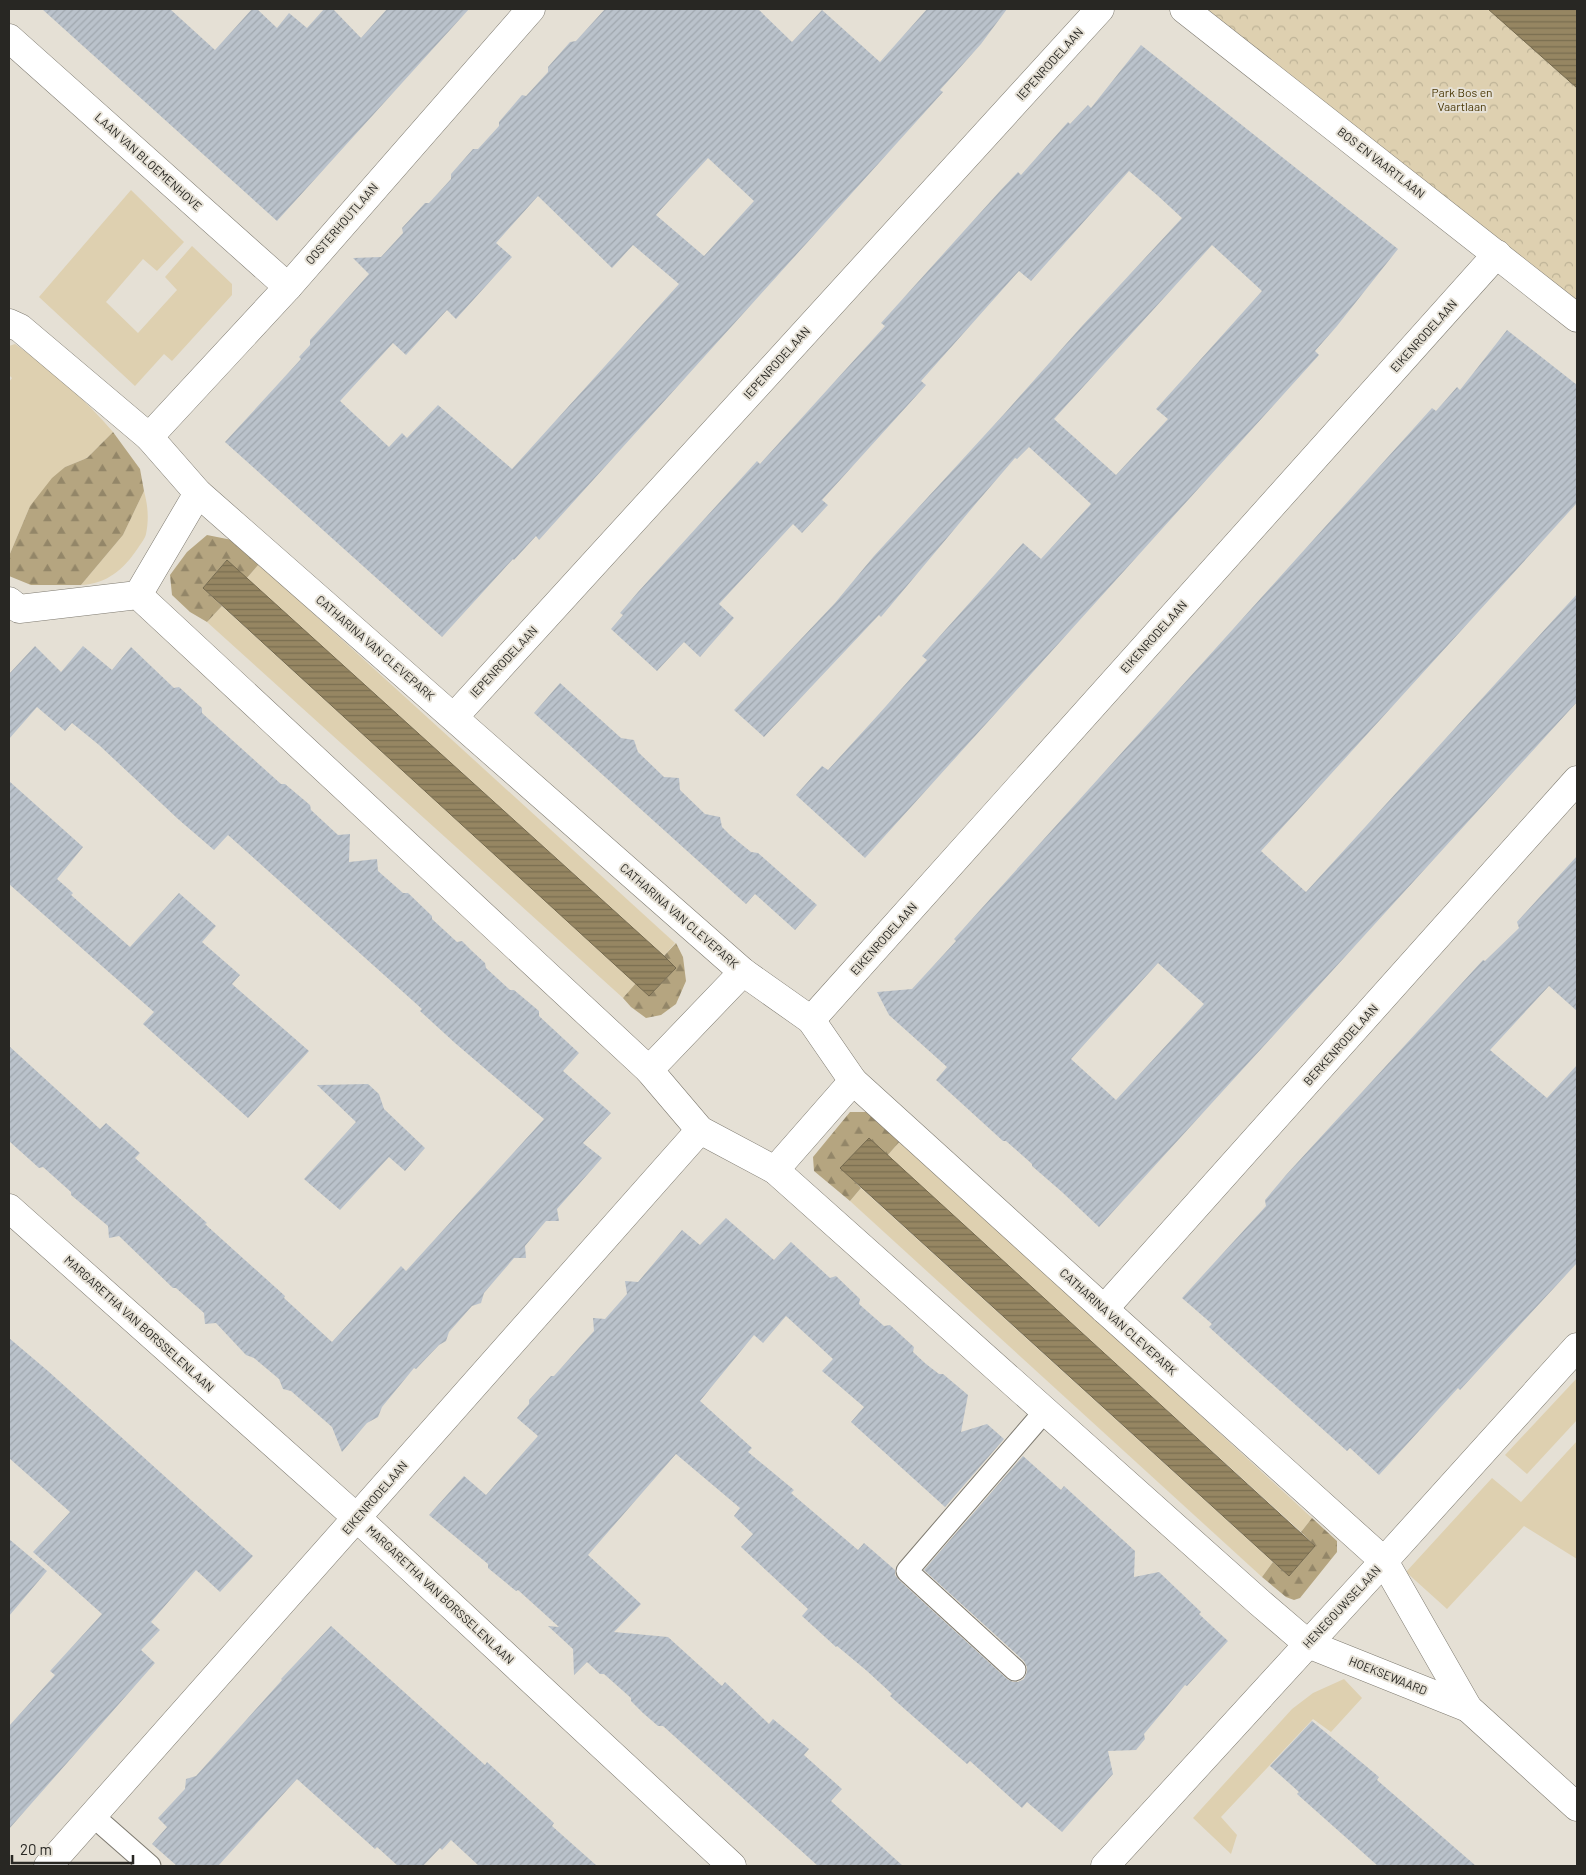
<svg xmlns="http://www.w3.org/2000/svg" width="1586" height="1875" viewBox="0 0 1586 1875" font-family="Barlow,sans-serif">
<defs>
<pattern id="forest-firs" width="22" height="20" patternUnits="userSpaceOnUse" patternTransform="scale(1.25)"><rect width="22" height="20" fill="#b5a580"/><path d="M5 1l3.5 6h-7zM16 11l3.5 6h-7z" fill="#938668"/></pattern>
<pattern id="park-crowns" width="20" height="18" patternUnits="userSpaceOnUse" patternTransform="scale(1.25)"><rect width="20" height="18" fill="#ded0b0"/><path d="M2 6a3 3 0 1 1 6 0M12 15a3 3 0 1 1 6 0" fill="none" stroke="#beb397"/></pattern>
<pattern id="water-rules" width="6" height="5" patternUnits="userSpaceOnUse" patternTransform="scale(1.25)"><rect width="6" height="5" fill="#968662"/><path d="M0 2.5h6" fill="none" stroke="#7a6e50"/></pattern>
<pattern id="building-hatch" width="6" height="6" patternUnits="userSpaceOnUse" patternTransform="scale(1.25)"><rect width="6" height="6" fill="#bac2cb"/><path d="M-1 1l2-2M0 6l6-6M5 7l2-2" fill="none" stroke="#a0a7ae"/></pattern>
</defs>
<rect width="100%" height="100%" fill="#e5e0d5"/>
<!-- green -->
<g fill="#ded0b0">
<path d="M 131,190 L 184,242 L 157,271 L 143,259 L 106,302 L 138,333 L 177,290 L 165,277 L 192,246 L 232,284 L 232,295 L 172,361 L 164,354 L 135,386 L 39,297 Z"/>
<path d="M 15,344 C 50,369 85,399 113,432 L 87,458 L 65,467 L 30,506 L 9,556 L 9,382 L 12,378 L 9,375 L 9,346 Z"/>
<path d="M 144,491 C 148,506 149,519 146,534 C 145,539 141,543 138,548 C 124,569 107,584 81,585 L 123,535 Z"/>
<path d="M 259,564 L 675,943 L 664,956 L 246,579 Z"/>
<path d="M 222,606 L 636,983 L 623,998 L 207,622 Z"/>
<path d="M 901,1140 L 1312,1518 L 1301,1532 L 887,1156 Z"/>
<path d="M 861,1188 L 1273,1562 L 1262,1577 L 850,1201 Z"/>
<path d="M 1577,1378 L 1577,1420 L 1527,1474 L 1505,1455 Z"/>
<path d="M 1577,1441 L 1577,1559 L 1524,1526 L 1447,1609 L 1406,1572 L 1492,1478 L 1521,1502 Z"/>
<path d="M 1344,1679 L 1362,1698 L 1331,1732 L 1313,1719 L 1221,1817 L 1237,1835 L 1231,1854 L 1193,1818 L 1292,1709 L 1313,1693 Z"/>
</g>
<!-- forest -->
<g fill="url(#forest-firs)">
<path d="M 113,432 L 140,469 L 144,491 L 123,535 L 81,585 L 31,585 L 9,576 L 9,556 L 30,506 L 52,478 L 65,467 L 87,458 Z"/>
<path d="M 207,535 L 232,540 L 259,564 L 246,579 L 227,560 L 203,588 L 222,606 L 207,622 L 190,612 L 172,595 L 170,575 L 187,552 Z"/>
<path d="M 676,943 L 683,957 L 686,981 L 676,1004 L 661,1015 L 646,1018 L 631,1007 L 623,998 L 636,983 L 649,996 L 676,968 L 664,956 Z"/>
<path d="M 850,1112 L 867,1112 L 901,1140 L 887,1156 L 869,1139 L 841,1168 L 861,1188 L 850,1201 L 814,1171 L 813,1157 Z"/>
<path d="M 1312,1518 L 1337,1541 L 1337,1552 L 1300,1598 L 1294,1600 L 1286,1597 L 1262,1577 L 1273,1562 L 1289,1576 L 1315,1546 L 1301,1532 Z"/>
</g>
<!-- park -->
<path fill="url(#park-crowns)" d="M 1195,9 L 1493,9 L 1577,78 L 1577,303 Z"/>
<!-- water -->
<g fill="url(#water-rules)" stroke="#756a4f">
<path d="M 1488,9 L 1577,9 L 1577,88 Z"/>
<path d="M 227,560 L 664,956 L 676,968 L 649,996 L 203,588 Z"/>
<path d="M 869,1138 L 1315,1546 L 1289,1576 L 840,1168 Z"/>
</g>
<!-- building -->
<g fill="url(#building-hatch)" fill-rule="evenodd">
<path d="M 42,9 L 170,9 L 215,50 L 252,9 L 257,9 L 277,28 L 289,13 L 307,28 L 324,9 L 333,9 L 361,38 L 387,9 L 469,9 L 277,221 Z"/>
<path d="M 605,9 L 758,9 L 792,42 L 822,10 L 880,62 L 927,9 L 1007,9 L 981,44 L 940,90 L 943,92 L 539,540 L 536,536 L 514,560 L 513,559 L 442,637 L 225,442 L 301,359 L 299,357 L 310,345 L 310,340 L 369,274 L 353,258 L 381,257 L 403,233 L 402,228 L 425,203 L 429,203 L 451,179 L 451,174 L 473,149 L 478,149 L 499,126 L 499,122 L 522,95 L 526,96 L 548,72 L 548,67 L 570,42 L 576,41 ZM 708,158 L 754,201 L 704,256 L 656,215 ZM 538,196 L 612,268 L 633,245 L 679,284 L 512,469 L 438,405 L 407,438 L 402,433 L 389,447 L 340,401 L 393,343 L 406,355 L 447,310 L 456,319 L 512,257 L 496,243 Z"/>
<path d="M 1141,45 L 1398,249 L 1337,326 L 1315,351 L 1319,355 L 865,858 L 796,795 L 822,766 L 828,770 L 878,715 L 927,660 L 922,656 L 1023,543 L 1041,559 L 1091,504 L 1029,447 L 1017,459 L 1015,458 L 978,501 L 881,617 L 879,615 L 764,737 L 734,710 L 835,603 L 874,556 L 1005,413 L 1082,326 L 1182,218 L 1157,195 L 1129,171 L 1031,281 L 1019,271 L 921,381 L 926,385 L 822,500 L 828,505 L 802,533 L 793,524 L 719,604 L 734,618 L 700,657 L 684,642 L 657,671 L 611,629 L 623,615 L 620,613 L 638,592 L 757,461 L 760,464 L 885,326 L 881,323 L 999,192 L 1018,172 L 1021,175 L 1068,122 L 1070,124 L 1088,105 L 1091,108 ZM 1212,245 L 1262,291 L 1156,409 L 1168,419 L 1116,475 L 1054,419 Z"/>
<path d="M 1507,330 L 1577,385 L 1577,503 L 1261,851 L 1306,892 L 1577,594 L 1577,702 L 1099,1227 L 1062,1192 L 1032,1166 L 1032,1164 L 1006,1141 L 1003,1141 L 936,1080 L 947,1067 L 889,1015 L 877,992 L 912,989 L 956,941 L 954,939 L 981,909 L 1432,408 L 1436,411 L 1457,387 L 1460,390 ZM 1158,963 L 1204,1004 L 1116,1100 L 1071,1059 Z"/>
<path d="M 35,646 L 61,672 L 83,646 L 112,670 L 131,647 L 174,688 L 179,687 L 202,708 L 202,713 L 281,784 L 285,784 L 310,805 L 311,810 L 338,835 L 350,834 L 349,862 L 377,859 L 378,871 L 403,893 L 408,893 L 432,916 L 432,919 L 457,942 L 462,941 L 472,951 L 485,963 L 486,968 L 510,990 L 514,990 L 539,1011 L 539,1016 L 579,1053 L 563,1071 L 611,1113 L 583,1143 L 602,1158 L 557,1209 L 559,1221 L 546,1221 L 525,1246 L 526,1258 L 514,1258 L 484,1293 L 481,1303 L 472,1306 L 449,1332 L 446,1341 L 439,1345 L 416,1369 L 414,1368 L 382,1407 L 378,1417 L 367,1423 L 342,1452 L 332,1427 L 291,1391 L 283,1389 L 279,1379 L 254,1358 L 246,1355 L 216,1323 L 205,1324 L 204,1313 L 176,1288 L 173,1288 L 119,1236 L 109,1238 L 108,1226 L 71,1195 L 71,1192 L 43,1167 L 39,1168 L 9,1141 L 9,1046 L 100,1129 L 106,1123 L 140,1153 L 135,1158 L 207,1223 L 205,1224 L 285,1296 L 284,1298 L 332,1342 L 401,1266 L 406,1271 L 544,1119 L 455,1043 L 420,1011 L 422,1009 L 228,835 L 214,850 L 178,819 L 99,745 L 72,723 L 65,731 L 37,707 L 9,739 L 9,674 Z"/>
<path d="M 560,683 L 621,738 L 634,740 L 638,752 L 664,777 L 679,778 L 680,790 L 705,814 L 720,817 L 722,827 L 730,835 L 751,852 L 758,853 L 817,905 L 795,930 L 755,894 L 746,904 L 534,713 Z"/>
<path d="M 9,781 L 83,847 L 57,879 L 73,893 L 71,895 L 130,947 L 179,893 L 216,926 L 202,942 L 240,975 L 232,984 L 309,1051 L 248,1118 L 143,1024 L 154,1012 L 9,884 Z"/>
<path d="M 1577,856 L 1577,1011 L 1549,986 L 1490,1050 L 1547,1098 L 1577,1065 L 1577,1263 L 1460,1390 L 1458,1388 L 1379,1475 L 1350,1448 L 1347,1451 L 1252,1366 L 1209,1327 L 1212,1324 L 1182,1298 L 1266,1206 L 1265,1200 L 1286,1175 L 1483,960 L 1485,961 L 1519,928 L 1517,922 Z"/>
<path d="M 368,1084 L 379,1094 L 384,1109 L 425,1148 L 405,1171 L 389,1157 L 340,1210 L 304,1179 L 356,1122 L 317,1085 Z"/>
<path d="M 726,1218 L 774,1260 L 791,1242 L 830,1278 L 836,1276 L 860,1299 L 859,1304 L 884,1326 L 890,1325 L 914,1347 L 913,1352 L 926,1364 L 939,1374 L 943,1374 L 968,1395 L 961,1432 L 987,1424 L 1004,1439 L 945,1507 L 851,1422 L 864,1407 L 822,1371 L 833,1359 L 786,1316 L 763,1343 L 754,1335 L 700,1401 L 752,1448 L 748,1452 L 794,1490 L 791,1493 L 858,1550 L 864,1543 L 895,1570 L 895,1575 L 899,1580 L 1007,1679 L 1013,1682 L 1018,1682 L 1024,1679 L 1027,1672 L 1027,1667 L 1024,1661 L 924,1570 L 1023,1456 L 1061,1490 L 1064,1486 L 1135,1551 L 1134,1577 L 1159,1572 L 1201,1612 L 1199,1614 L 1228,1641 L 1187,1686 L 1185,1685 L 1144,1734 L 1145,1739 L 1136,1750 L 1108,1751 L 1113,1774 L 1062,1832 L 1027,1802 L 1022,1808 L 970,1761 L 967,1764 L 890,1696 L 892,1694 L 867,1671 L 837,1646 L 836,1647 L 802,1616 L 808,1609 L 741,1547 L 753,1534 L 734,1516 L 740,1508 L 676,1454 L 588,1555 L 641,1604 L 614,1632 L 668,1637 L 722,1686 L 725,1682 L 769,1724 L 773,1719 L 809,1749 L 804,1755 L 842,1789 L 831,1801 L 903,1866 L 818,1866 L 663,1726 L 658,1726 L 643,1713 L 631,1701 L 631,1698 L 604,1674 L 600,1674 L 587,1662 L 574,1675 L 573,1649 L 548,1626 L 559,1627 L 518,1590 L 516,1591 L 488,1568 L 488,1564 L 429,1515 L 464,1476 L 486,1495 L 538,1436 L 517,1418 L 529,1404 L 529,1400 L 551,1376 L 554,1376 L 594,1331 L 593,1318 L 605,1319 L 627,1294 L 625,1281 L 638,1282 L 682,1230 L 700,1245 Z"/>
<path d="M 9,1338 L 48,1371 L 253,1556 L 220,1592 L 196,1570 L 151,1622 L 160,1630 L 141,1650 L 155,1663 L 9,1829 L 9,1726 L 55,1675 L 50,1671 L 102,1614 L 33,1552 L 70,1512 L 9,1458 Z"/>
<path d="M 9,1539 L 47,1571 L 9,1616 Z"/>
<path d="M 331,1626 L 475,1756 L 485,1765 L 487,1762 L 554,1823 L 552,1826 L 597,1866 L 479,1866 L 451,1840 L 442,1850 L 440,1848 L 423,1866 L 398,1866 L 377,1847 L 375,1849 L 297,1779 L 218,1866 L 177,1866 L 152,1844 L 167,1827 L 158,1818 L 185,1789 L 186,1779 L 196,1776 L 282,1680 L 281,1679 Z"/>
<path d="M 1312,1721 L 1379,1777 L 1377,1780 L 1476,1866 L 1378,1866 L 1297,1794 L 1299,1792 L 1270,1766 Z"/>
</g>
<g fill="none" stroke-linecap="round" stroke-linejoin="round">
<defs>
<g id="service">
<path d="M 1015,1670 L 907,1571 L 1045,1411"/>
<path d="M 93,1816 L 150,1866"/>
</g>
<g id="minor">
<path d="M 1184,9 L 1577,318"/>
<path d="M 9,38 L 288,287"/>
<path d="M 9,323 L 20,328 L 149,437 L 198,493 L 743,972"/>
<path d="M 149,437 L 288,287 L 531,9"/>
<path d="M 138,595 L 198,493"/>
<path d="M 9,601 L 19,609 L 138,595 L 649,1070"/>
<path d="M 454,717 L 1100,9"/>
<path d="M 743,972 L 811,1020 L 853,1081 L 775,1170 L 700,1130 L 649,1070 Z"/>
<path d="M 811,1020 L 1497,254"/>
<path d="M 853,1081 L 1104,1309 L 1384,1561 L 1468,1708 L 1577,1807"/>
<path d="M 775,1170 L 1259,1602 L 1308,1644 L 1468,1708"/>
<path d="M 9,1208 L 357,1518 L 732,1866"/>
<path d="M 1104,1309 L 1577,780"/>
<path d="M 48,1866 L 700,1130"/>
<path d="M 1105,1866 L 1384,1561 L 1577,1347"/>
</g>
</defs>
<!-- service casing -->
<use href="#service" stroke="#7e7a70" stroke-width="23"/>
<!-- minor casing -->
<use href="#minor" stroke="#7e7a70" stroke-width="29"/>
<!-- service -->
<use href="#service" stroke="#fff" stroke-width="21"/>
<!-- minor -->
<use href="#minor" stroke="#fff" stroke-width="28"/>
</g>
<g text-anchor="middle" stroke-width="4" stroke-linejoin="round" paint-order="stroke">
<!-- street labels -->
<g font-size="12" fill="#282723" stroke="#e5e0d5">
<text transform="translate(1050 64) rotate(-48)" y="4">IEPENRODELAAN</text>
<text transform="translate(148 162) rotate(42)" y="4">LAAN VAN BLOEMENHOVE</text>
<text transform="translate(1381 163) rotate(38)" y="4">BOS EN VAARTLAAN</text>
<text transform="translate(342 224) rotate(-49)" y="4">OOSTERHOUTLAAN</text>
<text transform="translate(1424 336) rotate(-48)" y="4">EIKENRODELAAN</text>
<text transform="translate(777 363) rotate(-48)" y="4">IEPENRODELAAN</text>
<text transform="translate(1154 637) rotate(-48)" y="4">EIKENRODELAAN</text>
<text transform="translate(375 648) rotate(41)" y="4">CATHARINA VAN CLEVEPARK</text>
<text transform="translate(504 662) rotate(-47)" y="4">IEPENRODELAAN</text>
<text transform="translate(679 916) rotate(41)" y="4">CATHARINA VAN CLEVEPARK</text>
<text transform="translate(884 939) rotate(-48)" y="4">EIKENRODELAAN</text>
<text transform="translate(1341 1045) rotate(-48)" y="4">BERKENRODELAAN</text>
<text transform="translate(1118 1322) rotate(42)" y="4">CATHARINA VAN CLEVEPARK</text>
<text transform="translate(139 1324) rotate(42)" y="4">MARGARETHA VAN BORSSELENLAAN</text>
<text transform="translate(375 1498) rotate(-49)" y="4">EIKENRODELAAN</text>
<text transform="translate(440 1595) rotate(43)" y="4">MARGARETHA VAN BORSSELENLAAN</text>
<text transform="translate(1342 1607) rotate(-47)" y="4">HENEGOUWSELAAN</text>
<text transform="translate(1388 1676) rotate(22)" y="4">HOEKSEWAARD</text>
</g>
<!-- park labels -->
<g font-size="12" fill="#4a3807" stroke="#e5e0d5">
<text x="1462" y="97">Park Bos en<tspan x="1462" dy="14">Vaartlaan</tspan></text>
</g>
</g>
<!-- border -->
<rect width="1586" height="1875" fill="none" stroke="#282723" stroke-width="20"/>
<!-- scale -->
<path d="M12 1855v8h121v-8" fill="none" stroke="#282723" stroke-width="2.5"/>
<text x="20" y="1855" font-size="15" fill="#282723" stroke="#e5e0d5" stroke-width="4" paint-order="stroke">20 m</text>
</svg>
